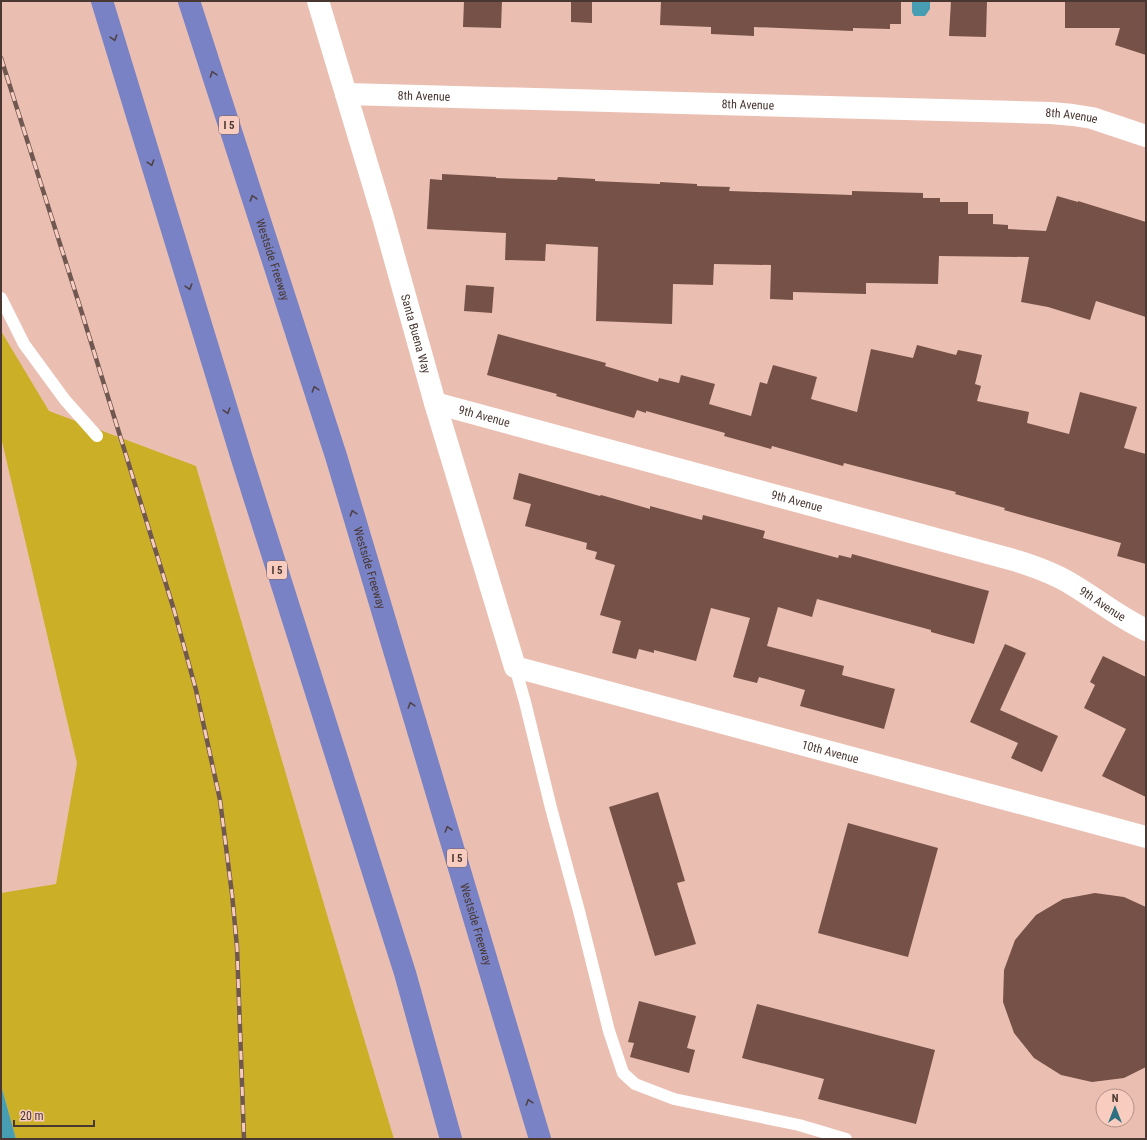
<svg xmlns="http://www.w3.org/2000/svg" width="1147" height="1140" viewBox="0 0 1147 1140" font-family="'Roboto Condensed',sans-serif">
<rect width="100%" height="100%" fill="#eabfb2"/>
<!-- green -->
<path fill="#cbaf26" d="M 1,331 L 49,411 L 196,466 L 328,918 L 394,1139 L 16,1139 L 1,1085 L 1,893 L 56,884 L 77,763 L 1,437 Z"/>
<!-- water -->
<g fill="#479eb3">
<path d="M 912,1 L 930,1 L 930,9 L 925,16 L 914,16 L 912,12 Z"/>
<path d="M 1,1085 L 16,1139 L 1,1139 Z"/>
</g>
<!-- building -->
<g fill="#765147">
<path d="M 464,1 L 502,1 L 501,28 L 463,27 Z"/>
<path d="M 571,1 L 592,1 L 592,23 L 571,22 Z"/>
<path d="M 661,1 L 901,1 L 901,24 L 890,24 L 890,29 L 853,28 L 853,31 L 754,27 L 754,36 L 711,34 L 711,27 L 660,25 Z"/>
<path d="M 951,1 L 987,1 L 986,37 L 949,36 Z"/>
<path d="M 1065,1 L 1146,1 L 1146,55 L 1115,45 L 1120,28 L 1065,28 Z"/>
<path d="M 442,174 L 496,177 L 496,178 L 557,180 L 558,177 L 595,179 L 595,181 L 660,184 L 660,182 L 697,184 L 697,186 L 730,187 L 729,191 L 852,195 L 852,191 L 923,193 L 923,198 L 940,198 L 940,202 L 968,202 L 968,214 L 993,214 L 993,224 L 1008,225 L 1008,229 L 1046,231 L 1057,196 L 1078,202 L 1078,201 L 1146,222 L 1146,317 L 1096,301 L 1090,320 L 1048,307 L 1021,302 L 1029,257 L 939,256 L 938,284 L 866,283 L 866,294 L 793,292 L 793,300 L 770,299 L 771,265 L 714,264 L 713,285 L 673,284 L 672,324 L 596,321 L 598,247 L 546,244 L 545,261 L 505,260 L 506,233 L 427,229 L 430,179 L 442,180 Z"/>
<path d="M 466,285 L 494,287 L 492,313 L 464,311 Z"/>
<path d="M 498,334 L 606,363 L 605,366 L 658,382 L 659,378 L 679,383 L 681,375 L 715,384 L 709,404 L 751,416 L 760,382 L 767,384 L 773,365 L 817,377 L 811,399 L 857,412 L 871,349 L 913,358 L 917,345 L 956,355 L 958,350 L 982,355 L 975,384 L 981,386 L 977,401 L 1029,412 L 1027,423 L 1069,434 L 1080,392 L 1137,407 L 1124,448 L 1146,454 L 1146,564 L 1117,556 L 1121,543 L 1004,510 L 1005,508 L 955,494 L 956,492 L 844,463 L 843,466 L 772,446 L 771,449 L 724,436 L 725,433 L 646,411 L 646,413 L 637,410 L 634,418 L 556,396 L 557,394 L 487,375 Z"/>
<path d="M 519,473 L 600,496 L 601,495 L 650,509 L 650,506 L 702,520 L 703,515 L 765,531 L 763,538 L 838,558 L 839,555 L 851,558 L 852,554 L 989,591 L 974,644 L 931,632 L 931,630 L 817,599 L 812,617 L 778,607 L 767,646 L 844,666 L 842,675 L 895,689 L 884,729 L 800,706 L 805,690 L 759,677 L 757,683 L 733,677 L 750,618 L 711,608 L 696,661 L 654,650 L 654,653 L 639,649 L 636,659 L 612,653 L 621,621 L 600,615 L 615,565 L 595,559 L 597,552 L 586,549 L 587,543 L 525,526 L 531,504 L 513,499 Z"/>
<path d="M 1005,644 L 1026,653 L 1000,710 L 1058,736 L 1042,772 L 1011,758 L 1018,743 L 970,722 Z"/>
<path d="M 1103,656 L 1146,677 L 1146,797 L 1102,776 L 1126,729 L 1084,708 L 1095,685 L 1090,682 Z"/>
<path d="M 658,792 L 685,881 L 677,883 L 696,944 L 655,956 L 609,807 Z"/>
<path d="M 848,823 L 938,848 L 908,957 L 818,933 Z"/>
<path d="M 1095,893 L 1124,897 L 1146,907 L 1146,1067 L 1124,1078 L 1092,1082 L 1061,1075 L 1034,1058 L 1014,1033 L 1003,1002 L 1004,970 L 1015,940 L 1036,915 L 1063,899 Z"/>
<path d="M 639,1001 L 696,1016 L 687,1048 L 695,1050 L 689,1073 L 630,1057 L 634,1043 L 628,1042 Z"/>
<path d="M 757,1004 L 935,1050 L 916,1124 L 818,1099 L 824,1079 L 742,1058 Z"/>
</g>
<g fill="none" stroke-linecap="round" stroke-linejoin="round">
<!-- service -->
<g stroke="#fff" stroke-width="12">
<path d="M 1,298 L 24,344 L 65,400 L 97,436"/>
<path d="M 515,667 L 525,702 L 551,808 L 579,911 L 609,1031 L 623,1073 L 635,1084 L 674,1099 L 799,1125 L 846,1139"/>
</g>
<!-- minor -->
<g stroke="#fff" stroke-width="22">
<path id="s1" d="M 318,1 L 383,217 L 435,403 L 515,667 L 1146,837"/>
<path id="s2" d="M 346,94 L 1051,113 L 1073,115 L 1092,118 L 1146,136"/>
<path id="s3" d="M 435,403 L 1017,561 C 1036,567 1056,574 1073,585 C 1098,600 1120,618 1146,630"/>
</g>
<!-- motorway -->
<g stroke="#7882c5" stroke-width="22">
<path d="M 102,1 L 243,462 L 405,973 L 451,1139"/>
<path id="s4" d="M 189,1 L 336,456 L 540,1139"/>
</g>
<defs>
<path id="rail" d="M 1,58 L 81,310 L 174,610 L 196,690 L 220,800 L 232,894 L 237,947 L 244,1139"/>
</defs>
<!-- rail casing -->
<use href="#rail" stroke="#705851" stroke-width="4.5"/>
<!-- rail -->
<use href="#rail" stroke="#f8ccbf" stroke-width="3" stroke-dasharray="9" stroke-linecap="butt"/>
</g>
<!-- one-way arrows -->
<defs><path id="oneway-chevron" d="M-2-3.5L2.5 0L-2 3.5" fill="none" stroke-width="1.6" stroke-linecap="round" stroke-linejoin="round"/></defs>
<g stroke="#504248">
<use href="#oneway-chevron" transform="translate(114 38) rotate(73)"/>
<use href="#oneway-chevron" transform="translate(213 74) rotate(-108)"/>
<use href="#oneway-chevron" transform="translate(151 163) rotate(73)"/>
<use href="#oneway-chevron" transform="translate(253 198) rotate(-108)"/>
<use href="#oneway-chevron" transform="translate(189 287) rotate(73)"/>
<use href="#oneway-chevron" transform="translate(315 389) rotate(-108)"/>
<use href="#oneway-chevron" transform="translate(227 411) rotate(73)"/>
<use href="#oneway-chevron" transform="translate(353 513) rotate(-107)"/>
<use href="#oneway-chevron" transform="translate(411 705) rotate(-107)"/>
<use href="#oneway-chevron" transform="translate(448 829) rotate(-107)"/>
<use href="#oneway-chevron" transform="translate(529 1102) rotate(-107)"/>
</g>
<g text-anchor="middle" stroke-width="4" stroke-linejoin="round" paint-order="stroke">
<!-- shield labels -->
<g fill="#f8ccbf" stroke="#7e645c" stroke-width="1">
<rect x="219" y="116" width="20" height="18" rx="3"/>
<rect x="267" y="561" width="20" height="18" rx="3"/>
<rect x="447" y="849" width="20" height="18" rx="3"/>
</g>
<g font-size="11" font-weight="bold" fill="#493732">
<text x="229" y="129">I 5</text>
<text x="277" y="574">I 5</text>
<text x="457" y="862">I 5</text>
</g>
<!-- street labels -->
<g font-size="12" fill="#493732" stroke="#f8ccbf">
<text dy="4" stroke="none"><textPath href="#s2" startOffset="78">8th Avenue</textPath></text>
<text dy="4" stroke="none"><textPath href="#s2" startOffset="402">8th Avenue</textPath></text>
<text dy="4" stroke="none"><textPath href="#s2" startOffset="726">8th Avenue</textPath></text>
<text dy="4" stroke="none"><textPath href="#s4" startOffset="272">Westside Freeway</textPath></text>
<text dy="4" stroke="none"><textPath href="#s1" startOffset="347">Santa Buena Way</textPath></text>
<text dy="4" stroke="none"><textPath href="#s3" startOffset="51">9th Avenue</textPath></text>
<text dy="4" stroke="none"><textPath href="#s3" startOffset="375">9th Avenue</textPath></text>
<text dy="4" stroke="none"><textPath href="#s4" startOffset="595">Westside Freeway</textPath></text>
<text dy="4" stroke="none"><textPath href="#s3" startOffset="699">9th Avenue</textPath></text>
<text dy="4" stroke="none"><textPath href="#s1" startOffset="1021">10th Avenue</textPath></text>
<text dy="4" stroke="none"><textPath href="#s4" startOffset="967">Westside Freeway</textPath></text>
</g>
</g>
<!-- border -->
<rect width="1147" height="1140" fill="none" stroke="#493732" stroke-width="4"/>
<!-- north arrow -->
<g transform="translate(1115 1108)"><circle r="19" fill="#f8ccbf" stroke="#b29087"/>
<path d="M0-3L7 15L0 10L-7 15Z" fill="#2c7081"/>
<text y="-6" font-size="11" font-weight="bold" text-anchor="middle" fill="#493732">N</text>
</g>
<!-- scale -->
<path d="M14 1120v6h80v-6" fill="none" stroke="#493732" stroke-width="2"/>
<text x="20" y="1120" font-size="12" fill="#493732" stroke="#f8ccbf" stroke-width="3" paint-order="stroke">20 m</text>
</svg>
